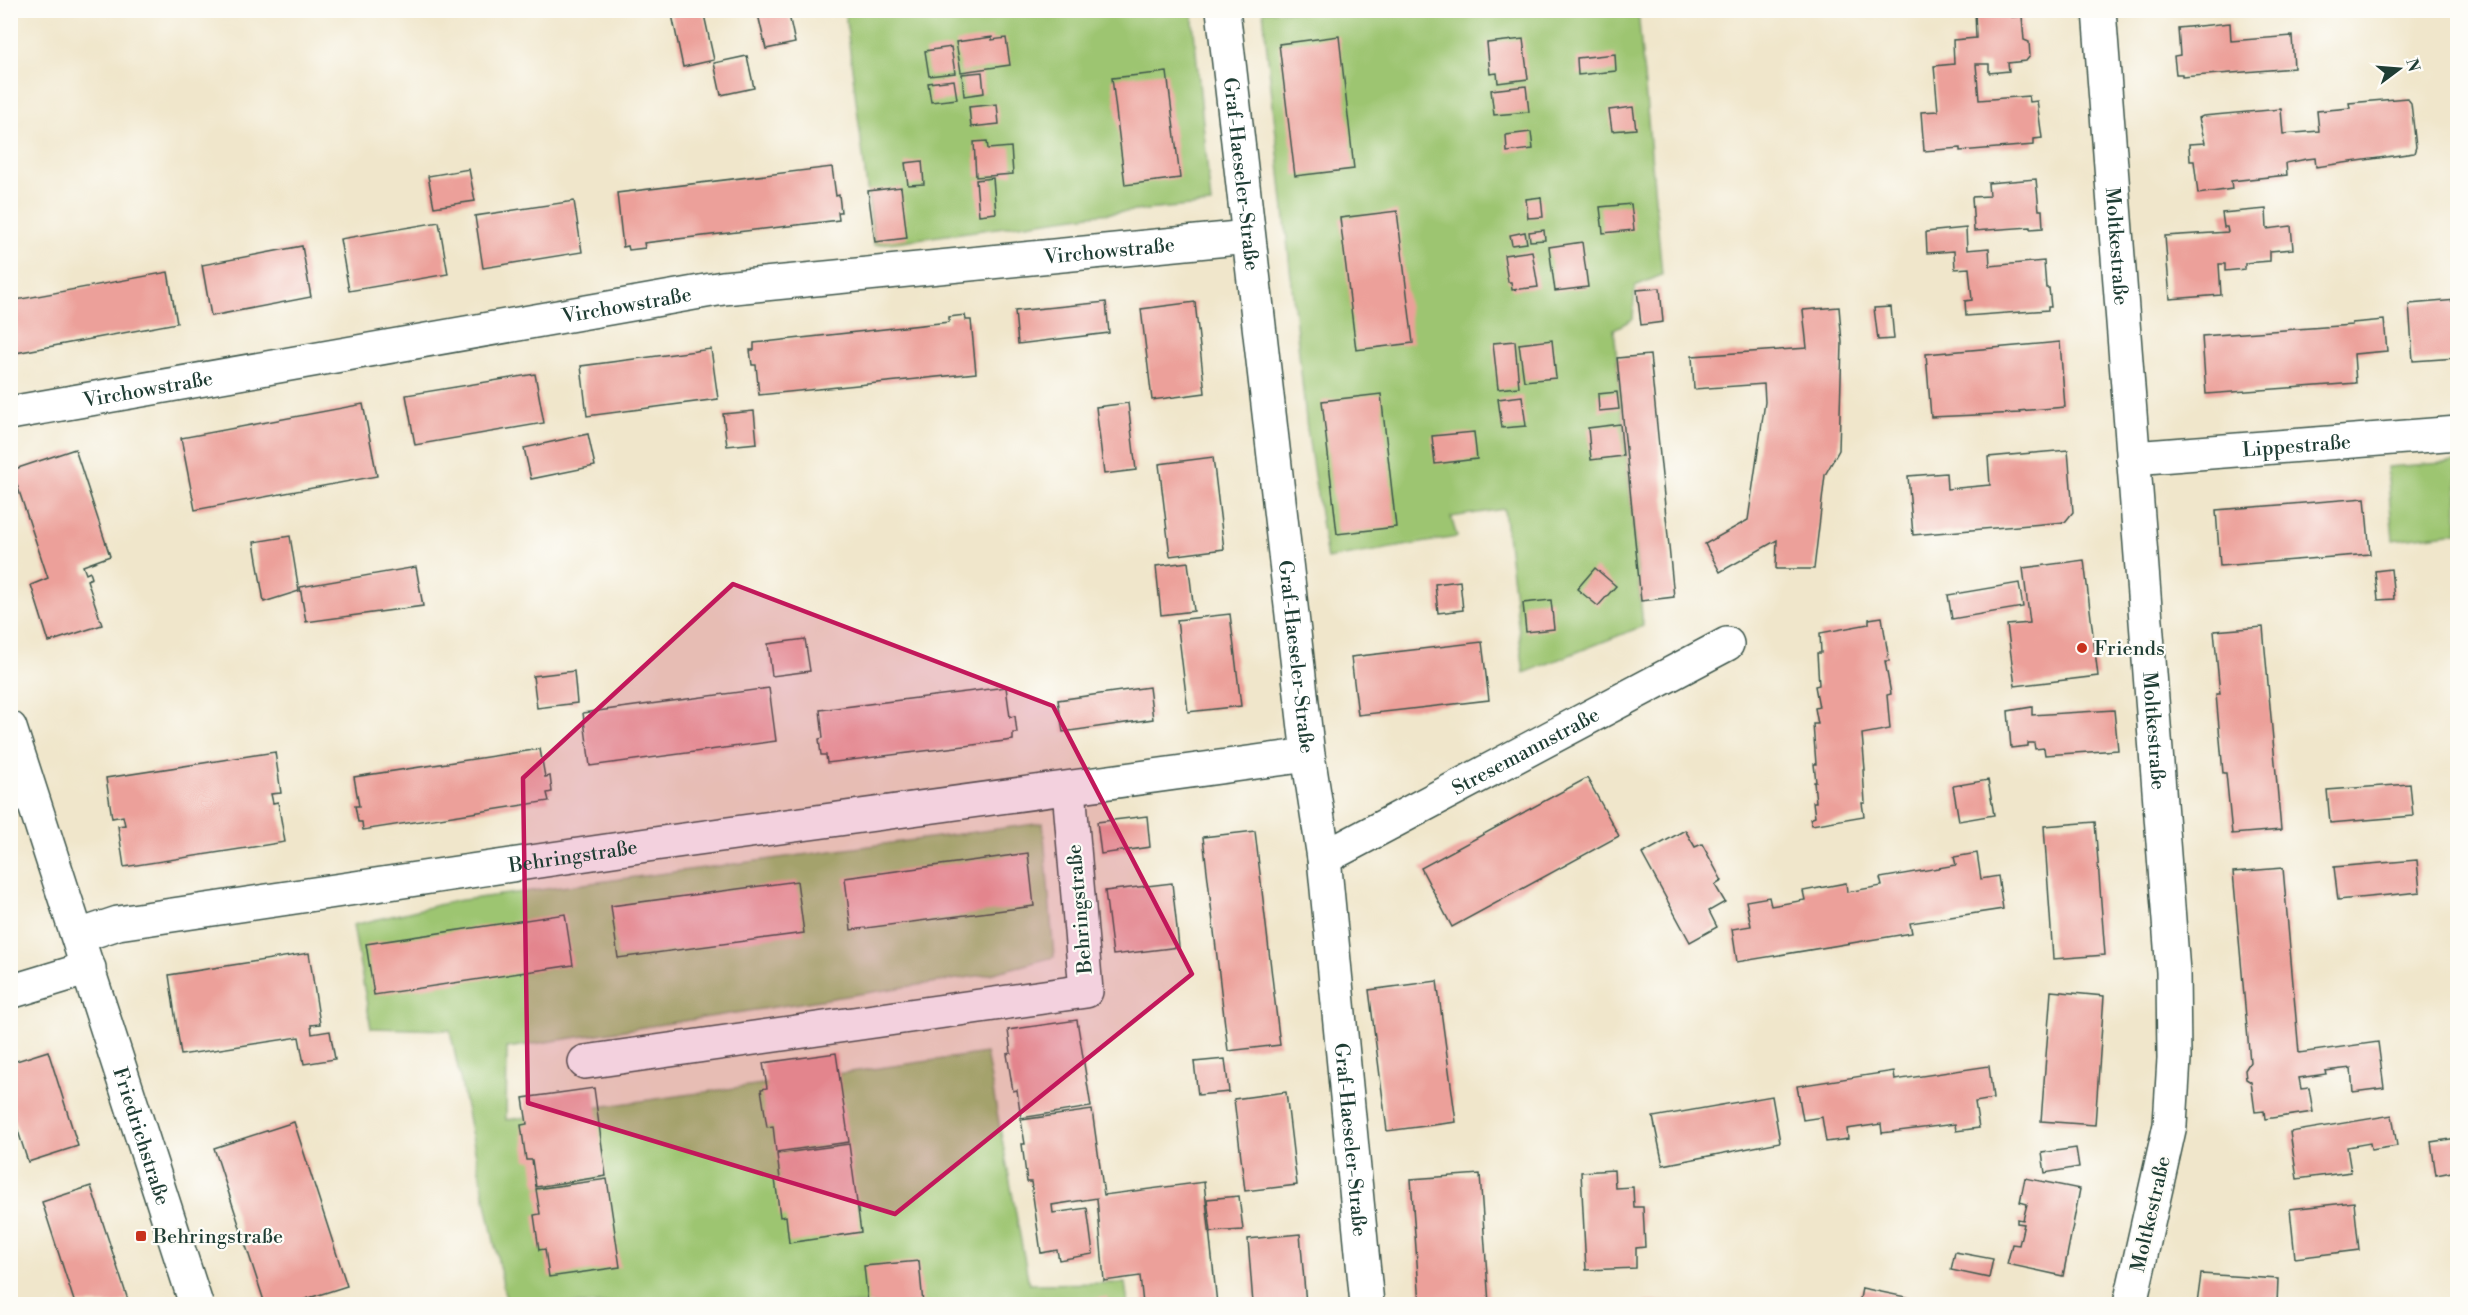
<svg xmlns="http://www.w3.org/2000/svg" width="2468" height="1315" viewBox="0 0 2468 1315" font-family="'Libre Bodoni',serif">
<rect width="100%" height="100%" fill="#fdfcf7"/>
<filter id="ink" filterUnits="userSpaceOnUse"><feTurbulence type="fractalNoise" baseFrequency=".0167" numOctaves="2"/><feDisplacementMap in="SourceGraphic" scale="12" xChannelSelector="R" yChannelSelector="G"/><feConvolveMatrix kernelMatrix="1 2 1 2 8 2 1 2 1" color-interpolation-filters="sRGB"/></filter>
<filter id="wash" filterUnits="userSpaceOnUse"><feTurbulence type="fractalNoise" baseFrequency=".008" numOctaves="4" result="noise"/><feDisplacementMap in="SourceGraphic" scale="24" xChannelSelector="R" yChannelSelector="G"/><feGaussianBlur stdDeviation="1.35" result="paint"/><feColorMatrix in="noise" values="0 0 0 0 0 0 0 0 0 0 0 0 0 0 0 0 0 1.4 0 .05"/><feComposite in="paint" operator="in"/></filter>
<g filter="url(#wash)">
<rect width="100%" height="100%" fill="#f0e6cb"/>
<!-- green -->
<g fill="#9dc571" stroke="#5e8152" stroke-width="1.5">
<path d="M 845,11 L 1192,11 L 1211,204 L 1090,215 L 874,245 Z"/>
<path d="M 1263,11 L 1638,11 L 1662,275 L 1635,286 L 1633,319 L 1614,329 L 1643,626 L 1524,673 L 1504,509 L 1451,517 L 1457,537 L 1327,559 L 1307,429 Z"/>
<path d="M 2457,462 L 2457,532 L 2393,540 L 2387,467 Z"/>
<path d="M 1043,823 L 1054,957 L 990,974 L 507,1048 L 506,1120 L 986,1053 L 1029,1284 L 1125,1283 L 1128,1304 L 507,1304 L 450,1030 L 371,1028 L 353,925 L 455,901 Z"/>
</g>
<g id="blocks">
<!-- building -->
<g fill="#eca09a">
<path d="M 671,10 L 703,10 L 714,60 L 683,67 Z"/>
<path d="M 757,10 L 788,10 L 795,43 L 766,49 Z"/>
<path d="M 1975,10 L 2011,10 L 2012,17 L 2022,16 L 2024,40 L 2029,42 L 2030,56 L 2026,61 L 2008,63 L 2009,71 L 1989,73 L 1989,64 L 1976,64 L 1979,100 L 2029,96 L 2030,102 L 2037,101 L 2042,138 L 2034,139 L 2034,145 L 1960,151 L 1960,148 L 1924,151 L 1921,112 L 1938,111 L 1934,66 L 1954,64 L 1953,40 L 1976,38 Z"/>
<path d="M 2230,23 L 2231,41 L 2292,36 L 2294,68 L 2182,77 L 2182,74 L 2176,74 L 2174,56 L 2180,55 L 2178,28 Z"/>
<path d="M 1339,36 L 1354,169 L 1295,176 L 1279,44 Z"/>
<path d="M 992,37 L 992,40 L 1006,38 L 1010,65 L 961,72 L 956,42 Z"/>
<path d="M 1523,39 L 1528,79 L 1498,83 L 1497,73 L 1490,74 L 1487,43 Z"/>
<path d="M 951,47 L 955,73 L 929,76 L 925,51 Z"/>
<path d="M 1615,54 L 1616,71 L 1578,75 L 1577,58 Z"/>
<path d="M 747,56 L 754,88 L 721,95 L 714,63 Z"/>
<path d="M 982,72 L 984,93 L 964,96 L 962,74 Z"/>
<path d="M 1167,72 L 1180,178 L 1125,185 L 1112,78 Z"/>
<path d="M 954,80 L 957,99 L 931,102 L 928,83 Z"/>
<path d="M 1526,86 L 1529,112 L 1494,115 L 1491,90 Z"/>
<path d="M 2407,98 L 2411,103 L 2416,147 L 2414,153 L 2316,167 L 2315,158 L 2307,159 L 2286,163 L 2287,175 L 2231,181 L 2232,189 L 2198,194 L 2194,161 L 2190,161 L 2189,144 L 2205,143 L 2199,118 L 2203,116 L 2281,109 L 2283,134 L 2319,131 L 2317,111 L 2350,108 L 2349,103 Z"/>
<path d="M 997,104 L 999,124 L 971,127 L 969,107 Z"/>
<path d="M 1633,107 L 1636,129 L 1612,131 L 1609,110 Z"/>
<path d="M 1531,132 L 1533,149 L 1507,152 L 1506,135 Z"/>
<path d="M 987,141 L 988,149 L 1011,147 L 1013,174 L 976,177 L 974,142 Z"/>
<path d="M 922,161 L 924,184 L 908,185 L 905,163 Z"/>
<path d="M 832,167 L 836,196 L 839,195 L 841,212 L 838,212 L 839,220 L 644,243 L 645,248 L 629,250 L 628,246 L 623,247 L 617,193 Z"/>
<path d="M 469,169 L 475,201 L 434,207 L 428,176 Z"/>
<path d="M 993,178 L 996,213 L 979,215 L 976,180 Z"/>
<path d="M 2036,179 L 2039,210 L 2042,210 L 2043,228 L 2030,229 L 2030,227 L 1974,231 L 1972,197 L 1989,196 L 1988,183 Z"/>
<path d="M 901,187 L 907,238 L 875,242 L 868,191 Z"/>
<path d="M 1541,197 L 1543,217 L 1528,218 L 1526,199 Z"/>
<path d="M 574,201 L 582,252 L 483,268 L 475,216 Z"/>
<path d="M 1631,204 L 1634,230 L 1603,233 L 1600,207 Z"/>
<path d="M 2266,209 L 2267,229 L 2291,226 L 2293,249 L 2270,251 L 2270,261 L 2245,263 L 2245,269 L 2225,271 L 2225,264 L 2219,264 L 2221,295 L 2170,299 L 2165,236 L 2228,232 L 2227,227 L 2224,227 L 2222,213 Z"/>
<path d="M 1397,211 L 1413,343 L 1356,350 L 1340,218 Z"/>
<path d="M 439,222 L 448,274 L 349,291 L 340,239 Z"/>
<path d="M 1966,228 L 1967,250 L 1989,248 L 1990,266 L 2044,261 L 2046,288 L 2049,288 L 2051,307 L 2048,307 L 2048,310 L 1966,316 L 1965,301 L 1972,300 L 1969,268 L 1955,269 L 1954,251 L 1927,253 L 1926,232 Z"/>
<path d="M 1544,230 L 1545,240 L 1530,241 L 1529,232 Z"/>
<path d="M 1525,232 L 1527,243 L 1512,245 L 1510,235 Z"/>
<path d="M 1582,242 L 1588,287 L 1555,291 L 1549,247 Z"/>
<path d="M 302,246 L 311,297 L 211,316 L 202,265 Z"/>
<path d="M 1532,251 L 1538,287 L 1512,290 L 1511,282 L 1508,282 L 1504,255 Z"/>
<path d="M 168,272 L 177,323 L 10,354 L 10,301 Z"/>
<path d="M 1660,288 L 1663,322 L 1641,325 L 1637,290 Z"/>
<path d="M 2457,300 L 2457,358 L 2413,361 L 2409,304 Z"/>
<path d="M 1106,302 L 1109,333 L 1018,344 L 1015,311 Z"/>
<path d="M 1195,302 L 1205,393 L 1152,400 L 1141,309 Z"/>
<path d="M 1839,307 L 1842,343 L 1839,450 L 1825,475 L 1814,569 L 1776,569 L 1777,540 L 1720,572 L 1705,544 L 1748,520 L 1765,402 L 1764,384 L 1694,389 L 1692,356 L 1807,348 L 1803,310 Z"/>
<path d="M 1891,307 L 1894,339 L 1878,340 L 1874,308 Z"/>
<path d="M 965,315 L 966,320 L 971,320 L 976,373 L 759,395 L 756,365 L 752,365 L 750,350 L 754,350 L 754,343 L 949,322 L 949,317 Z"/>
<path d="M 2384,320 L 2387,351 L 2354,354 L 2356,383 L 2206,394 L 2202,336 L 2352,325 L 2352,323 Z"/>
<path d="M 1552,340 L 1556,378 L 1524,381 L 1519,344 Z"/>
<path d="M 1515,341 L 1519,387 L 1498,389 L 1493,343 Z"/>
<path d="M 2060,342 L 2065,407 L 2019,411 L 2020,413 L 1931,417 L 1926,354 Z"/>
<path d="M 711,349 L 718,399 L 587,416 L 581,366 Z"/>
<path d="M 1650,355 L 1674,597 L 1641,601 L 1617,358 Z"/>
<path d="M 535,374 L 544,423 L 415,445 L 406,395 Z"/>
<path d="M 1617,392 L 1619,409 L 1599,411 L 1598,394 Z"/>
<path d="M 1381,394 L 1396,527 L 1337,534 L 1322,401 Z"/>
<path d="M 1522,396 L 1526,426 L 1502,428 L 1498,399 Z"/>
<path d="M 1128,403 L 1136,470 L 1104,474 L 1096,407 Z"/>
<path d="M 363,404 L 377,476 L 195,510 L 181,438 Z"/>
<path d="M 754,411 L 757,443 L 727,446 L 723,414 Z"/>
<path d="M 1620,424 L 1623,456 L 1591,460 L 1588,428 Z"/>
<path d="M 1474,432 L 1477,459 L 1435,464 L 1432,436 Z"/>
<path d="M 588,434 L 595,466 L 531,479 L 524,448 Z"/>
<path d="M 75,449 L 110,556 L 83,566 L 86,574 L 90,572 L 92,578 L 87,580 L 102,625 L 49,642 L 31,585 L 48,578 L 12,470 Z"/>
<path d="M 2068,450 L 2073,512 L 2065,522 L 1913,535 L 1908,476 L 1946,473 L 1947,489 L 1990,485 L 1988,457 Z"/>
<path d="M 1213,457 L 1224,549 L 1170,556 L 1159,464 Z"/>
<path d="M 2365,498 L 2370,554 L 2220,566 L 2216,510 Z"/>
<path d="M 290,536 L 299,591 L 264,602 L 254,542 Z"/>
<path d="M 2084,560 L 2098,676 L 2015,686 L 2007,625 L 2030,623 L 2023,568 Z"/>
<path d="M 1188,562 L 1194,611 L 1161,615 L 1156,566 Z"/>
<path d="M 416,567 L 423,606 L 306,622 L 300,587 Z"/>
<path d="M 1595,568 L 1616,586 L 1598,606 L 1577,589 Z"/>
<path d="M 2391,569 L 2394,599 L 2378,600 L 2375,571 Z"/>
<path d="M 1460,581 L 1463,610 L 1438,613 L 1435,584 Z"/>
<path d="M 2019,583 L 2023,607 L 1952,619 L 1948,595 Z"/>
<path d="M 1551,600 L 1554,629 L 1526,632 L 1523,603 Z"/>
<path d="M 1230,614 L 1241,706 L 1188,712 L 1177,620 Z"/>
<path d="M 1882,617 L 1889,661 L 1885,661 L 1891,694 L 1887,695 L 1890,729 L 1862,734 L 1865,770 L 1863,770 L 1865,803 L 1862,803 L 1864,816 L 1812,825 L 1810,819 L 1815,817 L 1813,802 L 1816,802 L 1814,782 L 1816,782 L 1814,764 L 1816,764 L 1813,724 L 1818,724 L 1815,708 L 1819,707 L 1815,686 L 1819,685 L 1817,653 L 1821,653 L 1820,633 L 1869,624 L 1869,619 Z"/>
<path d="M 2263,627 L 2281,830 L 2232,834 L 2226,773 L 2223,773 L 2216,694 L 2220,694 L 2214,631 Z"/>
<path d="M 805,639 L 810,671 L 772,676 L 768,644 Z"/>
<path d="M 1482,642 L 1489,700 L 1358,715 L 1351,657 Z"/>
<path d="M 574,671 L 577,703 L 537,708 L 533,676 Z"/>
<path d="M 1006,687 L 1010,717 L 1015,716 L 1017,733 L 1013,733 L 1013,740 L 827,763 L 826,755 L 821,755 L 819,739 L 823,738 L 820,710 Z"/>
<path d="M 1149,687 L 1153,719 L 1063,732 L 1058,700 Z"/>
<path d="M 769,688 L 776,741 L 590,766 L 583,713 Z"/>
<path d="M 2032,707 L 2032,715 L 2114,710 L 2118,750 L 2045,755 L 2044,748 L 2035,749 L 2034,743 L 2028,743 L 2028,746 L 2011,748 L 2008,711 Z"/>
<path d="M 540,749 L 545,777 L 550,776 L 552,792 L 547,793 L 549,801 L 363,830 L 362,822 L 358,822 L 355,806 L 359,806 L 354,777 Z"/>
<path d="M 275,752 L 281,793 L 271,794 L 273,803 L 278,802 L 285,842 L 124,867 L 118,826 L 125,825 L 123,816 L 112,818 L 106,778 Z"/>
<path d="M 1587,778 L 1619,836 L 1452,927 L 1421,868 Z"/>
<path d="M 1988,780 L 1994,815 L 1959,821 L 1953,786 Z"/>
<path d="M 2410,784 L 2413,816 L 2330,823 L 2327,790 Z"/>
<path d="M 1147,816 L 1150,847 L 1101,854 L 1097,822 Z"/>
<path d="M 2095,822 L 2105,955 L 2053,959 L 2044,826 Z"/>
<path d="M 1685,830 L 1695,847 L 1702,844 L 1722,881 L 1715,885 L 1725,902 L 1709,911 L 1717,927 L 1690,942 L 1642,854 Z"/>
<path d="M 1255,831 L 1280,1045 L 1228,1051 L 1203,837 Z"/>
<path d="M 1028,853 L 1034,906 L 851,930 L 845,878 Z"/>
<path d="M 1977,853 L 1981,879 L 1998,876 L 2003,909 L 1910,923 L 1912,933 L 1737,962 L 1732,929 L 1751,926 L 1746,901 L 1769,897 L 1771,906 L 1805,900 L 1803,891 L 1846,883 L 1847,892 L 1882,886 L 1880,878 L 1956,865 L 1954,857 Z"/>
<path d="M 2417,860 L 2420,892 L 2338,900 L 2334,867 Z"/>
<path d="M 2283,868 L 2299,1053 L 2378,1042 L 2384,1088 L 2353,1092 L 2351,1068 L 2325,1071 L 2326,1074 L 2299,1078 L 2301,1089 L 2309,1088 L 2313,1112 L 2265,1119 L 2264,1111 L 2255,1112 L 2251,1082 L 2246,1079 L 2245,1070 L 2250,1062 L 2233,872 Z"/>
<path d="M 797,881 L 804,933 L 618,958 L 611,906 Z"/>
<path d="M 1172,883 L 1179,947 L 1113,955 L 1105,891 Z"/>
<path d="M 565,914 L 573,965 L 374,995 L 366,944 Z"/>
<path d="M 309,953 L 320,1024 L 311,1025 L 312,1034 L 330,1031 L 335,1059 L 304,1064 L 299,1037 L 181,1055 L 169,975 Z"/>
<path d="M 1437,981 L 1456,1122 L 1387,1131 L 1369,990 Z"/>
<path d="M 2051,991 L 2104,996 L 2095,1125 L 2041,1121 Z"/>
<path d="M 1077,1020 L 1091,1107 L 1021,1118 L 1017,1090 L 1013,1091 L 1007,1054 L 1011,1053 L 1008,1030 Z"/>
<path d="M 48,1051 L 78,1146 L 28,1162 L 10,1106 L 10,1063 Z"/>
<path d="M 836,1053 L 849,1142 L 776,1152 L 773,1126 L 767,1127 L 761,1089 L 767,1088 L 763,1063 Z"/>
<path d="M 1225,1059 L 1229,1092 L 1198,1095 L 1194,1062 Z"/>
<path d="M 1989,1066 L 1993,1099 L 1975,1102 L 1979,1128 L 1956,1131 L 1955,1124 L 1882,1133 L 1881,1124 L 1847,1129 L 1848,1139 L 1826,1142 L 1822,1117 L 1803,1120 L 1797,1086 L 1894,1071 L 1895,1080 Z"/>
<path d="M 594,1088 L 606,1176 L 536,1187 L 532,1160 L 526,1160 L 521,1125 L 527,1124 L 523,1098 Z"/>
<path d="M 1286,1092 L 1297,1185 L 1245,1191 L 1234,1099 Z"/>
<path d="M 1772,1096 L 1780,1142 L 1663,1165 L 1653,1117 Z"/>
<path d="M 1092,1110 L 1104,1195 L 1204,1182 L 1217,1304 L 1143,1304 L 1140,1276 L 1104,1281 L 1097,1198 L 1052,1205 L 1053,1213 L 1087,1208 L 1093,1254 L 1059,1260 L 1057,1250 L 1041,1253 L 1031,1182 L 1027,1182 L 1022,1144 L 1025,1144 L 1021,1120 Z"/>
<path d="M 2392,1115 L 2397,1146 L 2371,1150 L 2370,1143 L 2347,1147 L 2351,1172 L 2297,1179 L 2290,1132 Z"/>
<path d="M 294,1122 L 347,1286 L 290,1304 L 265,1304 L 214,1148 Z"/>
<path d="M 2457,1138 L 2457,1171 L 2436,1175 L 2431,1142 Z"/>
<path d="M 849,1144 L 861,1232 L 789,1243 L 786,1216 L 780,1217 L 775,1179 L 780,1179 L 777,1154 Z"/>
<path d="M 2076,1148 L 2079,1167 L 2045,1173 L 2042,1153 Z"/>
<path d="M 1614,1170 L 1615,1188 L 1633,1187 L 1634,1207 L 1643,1207 L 1645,1247 L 1636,1248 L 1636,1268 L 1586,1270 L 1581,1172 Z"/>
<path d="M 1480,1174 L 1489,1304 L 1420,1304 L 1411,1179 Z"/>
<path d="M 2025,1178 L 2080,1189 L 2063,1276 L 2007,1264 L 2012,1244 L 2019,1245 L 2024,1224 L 2017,1223 L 2017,1219 L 2023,1220 L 2027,1204 L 2020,1202 Z"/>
<path d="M 607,1179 L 620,1267 L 549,1277 L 545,1249 L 539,1250 L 534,1215 L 540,1214 L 536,1189 Z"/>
<path d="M 91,1186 L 128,1300 L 114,1304 L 75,1304 L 42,1202 Z"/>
<path d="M 1239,1196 L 1243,1230 L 1211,1232 L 1207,1199 Z"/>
<path d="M 2354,1202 L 2359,1250 L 2295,1258 L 2290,1209 Z"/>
<path d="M 1300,1234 L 1306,1304 L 1253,1304 L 1248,1239 Z"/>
<path d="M 1955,1252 L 1993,1259 L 1989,1278 L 1951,1270 Z"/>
<path d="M 919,1261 L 923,1304 L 868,1304 L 864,1266 Z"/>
<path d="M 2201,1274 L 2278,1279 L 2277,1304 L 2197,1304 Z"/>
<path d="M 1862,1288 L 1935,1303 L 1935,1304 L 1859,1304 Z"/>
<path d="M 1107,1297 L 1108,1304 L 1058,1304 L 1058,1303 Z"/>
<path d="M 1685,1301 L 1685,1304 L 1643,1304 L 1643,1302 Z"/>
</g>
</g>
</g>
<g filter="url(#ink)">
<use href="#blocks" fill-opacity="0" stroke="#3e564b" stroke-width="1.5"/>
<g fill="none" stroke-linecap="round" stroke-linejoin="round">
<defs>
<g id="street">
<path id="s1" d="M 1223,10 L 1308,755 L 1324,858 L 1367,1304"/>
<path id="s2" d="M 10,413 L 723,288 L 1248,237"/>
<path id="s3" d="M 2133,458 L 2458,433"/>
<path id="s4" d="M 10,728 L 196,1304"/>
<path id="s5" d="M 1324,858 L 1727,644"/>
<path id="s6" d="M 79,936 L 118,923 L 647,845 L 1308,755"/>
<path d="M 10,992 L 89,968"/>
<path d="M 585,1062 L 1086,991 L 1069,789"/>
</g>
<g id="secondary">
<path id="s7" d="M 2099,10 L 2173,972 L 2174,1059 L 2170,1125 L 2130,1304"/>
</g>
</defs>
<!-- street casing -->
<use href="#street" stroke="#3e564b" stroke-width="36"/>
<!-- secondary casing -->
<use href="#secondary" stroke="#3e564b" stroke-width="36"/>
<!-- street -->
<use href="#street" stroke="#fff" stroke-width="33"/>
<!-- secondary -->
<use href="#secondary" stroke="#fff" stroke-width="33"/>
</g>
</g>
<!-- marked area -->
<path fill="#c2185b" fill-opacity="0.2" stroke="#c2185b" stroke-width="4.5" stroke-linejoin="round" d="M 733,584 L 1053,706 L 1192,974 L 895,1214 L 528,1103 L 523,778 Z"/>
<!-- markers -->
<g fill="#c8321e" stroke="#fdfcf7" stroke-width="2">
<circle cx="2082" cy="648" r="6"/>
<rect x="135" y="1230" width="12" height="12" rx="3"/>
</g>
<g text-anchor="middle" stroke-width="4.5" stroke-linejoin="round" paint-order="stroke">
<!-- street labels -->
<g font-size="20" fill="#1f3d34" stroke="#fdfcf7">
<text dy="7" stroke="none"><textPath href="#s1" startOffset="165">Graf-Haeseler-Straße</textPath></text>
<text dy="7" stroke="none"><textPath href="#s7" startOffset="237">Moltkestraße</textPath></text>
<text dy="7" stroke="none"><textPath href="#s2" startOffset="1112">Virchowstraße</textPath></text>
<text dy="7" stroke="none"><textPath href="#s2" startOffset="626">Virchowstraße</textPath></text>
<text dy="7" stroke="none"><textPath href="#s2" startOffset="140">Virchowstraße</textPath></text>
<text dy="7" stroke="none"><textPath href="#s3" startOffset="164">Lippestraße</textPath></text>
<text dy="7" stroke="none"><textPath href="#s1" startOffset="651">Graf-Haeseler-Straße</textPath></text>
<text dy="7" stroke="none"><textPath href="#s7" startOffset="723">Moltkestraße</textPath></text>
<text dy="7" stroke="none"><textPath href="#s5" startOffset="228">Stresemannstraße</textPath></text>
<text dy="7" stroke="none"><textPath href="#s6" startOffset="501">Behringstraße</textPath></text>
<text transform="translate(1079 909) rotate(-95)" y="7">Behringstraße</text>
<text dy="7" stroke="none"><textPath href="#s4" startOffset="429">Friedrichstraße</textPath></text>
<text dy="7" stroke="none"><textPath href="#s1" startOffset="1137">Graf-Haeseler-Straße</textPath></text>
<text transform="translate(2150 1214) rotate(-77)" y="7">Moltkestraße</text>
</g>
<!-- poi labels -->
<g font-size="20" fill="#1f3d34" stroke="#fdfcf7" text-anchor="start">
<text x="2094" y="655">Friends</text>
<text x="153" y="1243">Behringstraße</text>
</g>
</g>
<!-- margin -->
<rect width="2468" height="1315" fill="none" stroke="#fdfcf7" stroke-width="36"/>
<!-- north arrow -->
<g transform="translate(2399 69) rotate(74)" stroke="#fdfcf7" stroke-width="4.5" paint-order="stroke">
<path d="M0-4.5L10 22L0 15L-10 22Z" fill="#1f3d34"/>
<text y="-9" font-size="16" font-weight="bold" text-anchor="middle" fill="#1f3d34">N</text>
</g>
</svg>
